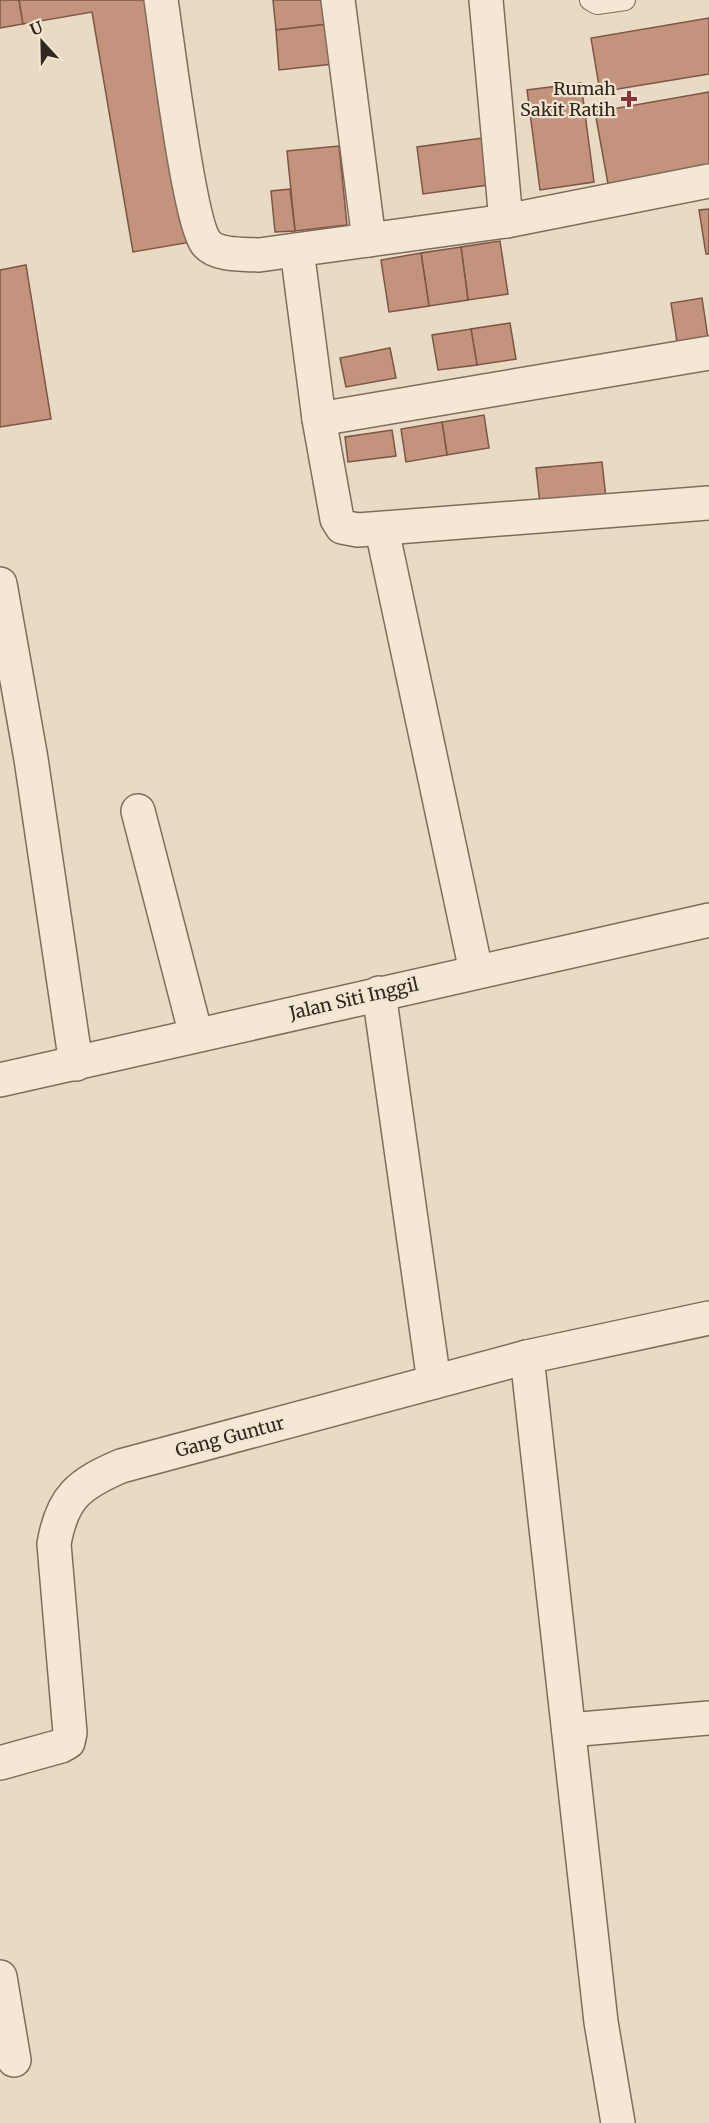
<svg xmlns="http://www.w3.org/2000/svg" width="709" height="2123" viewBox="0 0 709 2123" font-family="Merriweather,serif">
<rect width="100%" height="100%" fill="#e8dac3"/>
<!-- building -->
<g fill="#c3937d" stroke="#7d5544" stroke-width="1.5">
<path d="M 0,0 L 19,0 L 23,24 L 0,28 Z"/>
<path d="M 19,0 L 156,0 L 197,241 L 133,252 L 92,12 L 23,24 Z"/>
<path d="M 273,0 L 327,0 L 329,24 L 276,30 Z"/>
<path d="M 709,18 L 709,74 L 600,92 L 591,38 Z"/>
<path d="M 329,24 L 333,64 L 279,70 L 276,30 Z"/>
<path d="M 581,83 L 594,182 L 540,190 L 527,90 Z"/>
<path d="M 709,92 L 709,166 L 608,184 L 595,112 Z"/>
<path d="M 482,138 L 488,185 L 423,194 L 417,147 Z"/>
<path d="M 339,146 L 347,225 L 295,231 L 287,151 Z"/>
<path d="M 290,189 L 295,231 L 275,232 L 271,191 Z"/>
<path d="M 709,209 L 709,254 L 706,254 L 699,210 Z"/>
<path d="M 500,241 L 508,294 L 468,300 L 461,247 Z"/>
<path d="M 461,247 L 468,300 L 429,306 L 421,253 Z"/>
<path d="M 421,253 L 429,306 L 389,312 L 381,260 Z"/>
<path d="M 26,265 L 51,419 L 0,427 L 0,270 Z"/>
<path d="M 702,298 L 708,338 L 677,342 L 671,303 Z"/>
<path d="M 510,323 L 516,359 L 477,365 L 471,329 Z"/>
<path d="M 471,329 L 477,365 L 438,370 L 432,335 Z"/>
<path d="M 390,348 L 396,378 L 346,387 L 340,358 Z"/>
<path d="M 484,415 L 489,448 L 447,455 L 442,422 Z"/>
<path d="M 442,422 L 447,455 L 406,462 L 401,429 Z"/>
<path d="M 392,430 L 396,456 L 348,462 L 345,437 Z"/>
<path d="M 602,462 L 606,498 L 540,504 L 536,468 Z"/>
</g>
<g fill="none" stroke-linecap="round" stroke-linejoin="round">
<defs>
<path id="lane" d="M 590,0 L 597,4 L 625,0"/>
<g id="street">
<path d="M 161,0 C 167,38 189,224 207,244 C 218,256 244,254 259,255 L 506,221 L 709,181"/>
<path d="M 338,0 L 369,240"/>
<path d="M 486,0 L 506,221"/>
<path d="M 297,250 L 319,419 L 709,353"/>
<path d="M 319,419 L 337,519 L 342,527 L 358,530 L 709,503"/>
<path d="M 382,530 L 476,971"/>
<path d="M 0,584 L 31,759 L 76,1064"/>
<path d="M 138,811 L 196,1035"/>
<path d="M 379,993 L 434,1382"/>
<path d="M 0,1080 L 709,920"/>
<path d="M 527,1357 L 601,2022 L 618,2123"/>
<path d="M 569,1730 L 709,1718"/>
<path d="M 0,1763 L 61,1746 L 68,1742 L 70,1733 L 54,1544 C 62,1497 79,1484 121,1466 L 527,1357 L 709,1318"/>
<path d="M 0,1977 L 14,2060"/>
</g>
</defs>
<!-- lane casing -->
<use href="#lane" stroke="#816c5c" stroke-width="22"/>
<!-- street casing -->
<use href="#street" stroke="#816c5c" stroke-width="36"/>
<!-- lane -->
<use href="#lane" stroke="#f4e8d5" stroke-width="20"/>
<!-- street -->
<use href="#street" stroke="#f4e8d5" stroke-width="33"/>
</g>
<!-- markers -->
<path fill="#89323b" stroke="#f1e5d1" stroke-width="2" d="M626 90h6v6h6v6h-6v6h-6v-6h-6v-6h6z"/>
<g text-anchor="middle" stroke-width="4.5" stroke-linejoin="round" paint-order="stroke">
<!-- poi labels -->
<g font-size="18" fill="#32261e" stroke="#f1e5d1" text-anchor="end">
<text x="616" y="95">Rumah<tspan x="616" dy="21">Sakit Ratih</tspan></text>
</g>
<!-- street labels -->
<g font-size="18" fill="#32261e" stroke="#f1e5d1">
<text transform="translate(354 999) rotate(-13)" y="6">Jalan Siti Inggil</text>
<text transform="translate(230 1437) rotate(-15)" y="6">Gang Guntur</text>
</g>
</g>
<!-- north arrow -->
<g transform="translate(42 42) rotate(338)" stroke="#f1e5d1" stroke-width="4.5" paint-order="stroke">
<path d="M0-4.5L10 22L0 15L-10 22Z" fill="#32261e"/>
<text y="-9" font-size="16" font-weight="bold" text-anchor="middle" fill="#32261e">U</text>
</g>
</svg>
